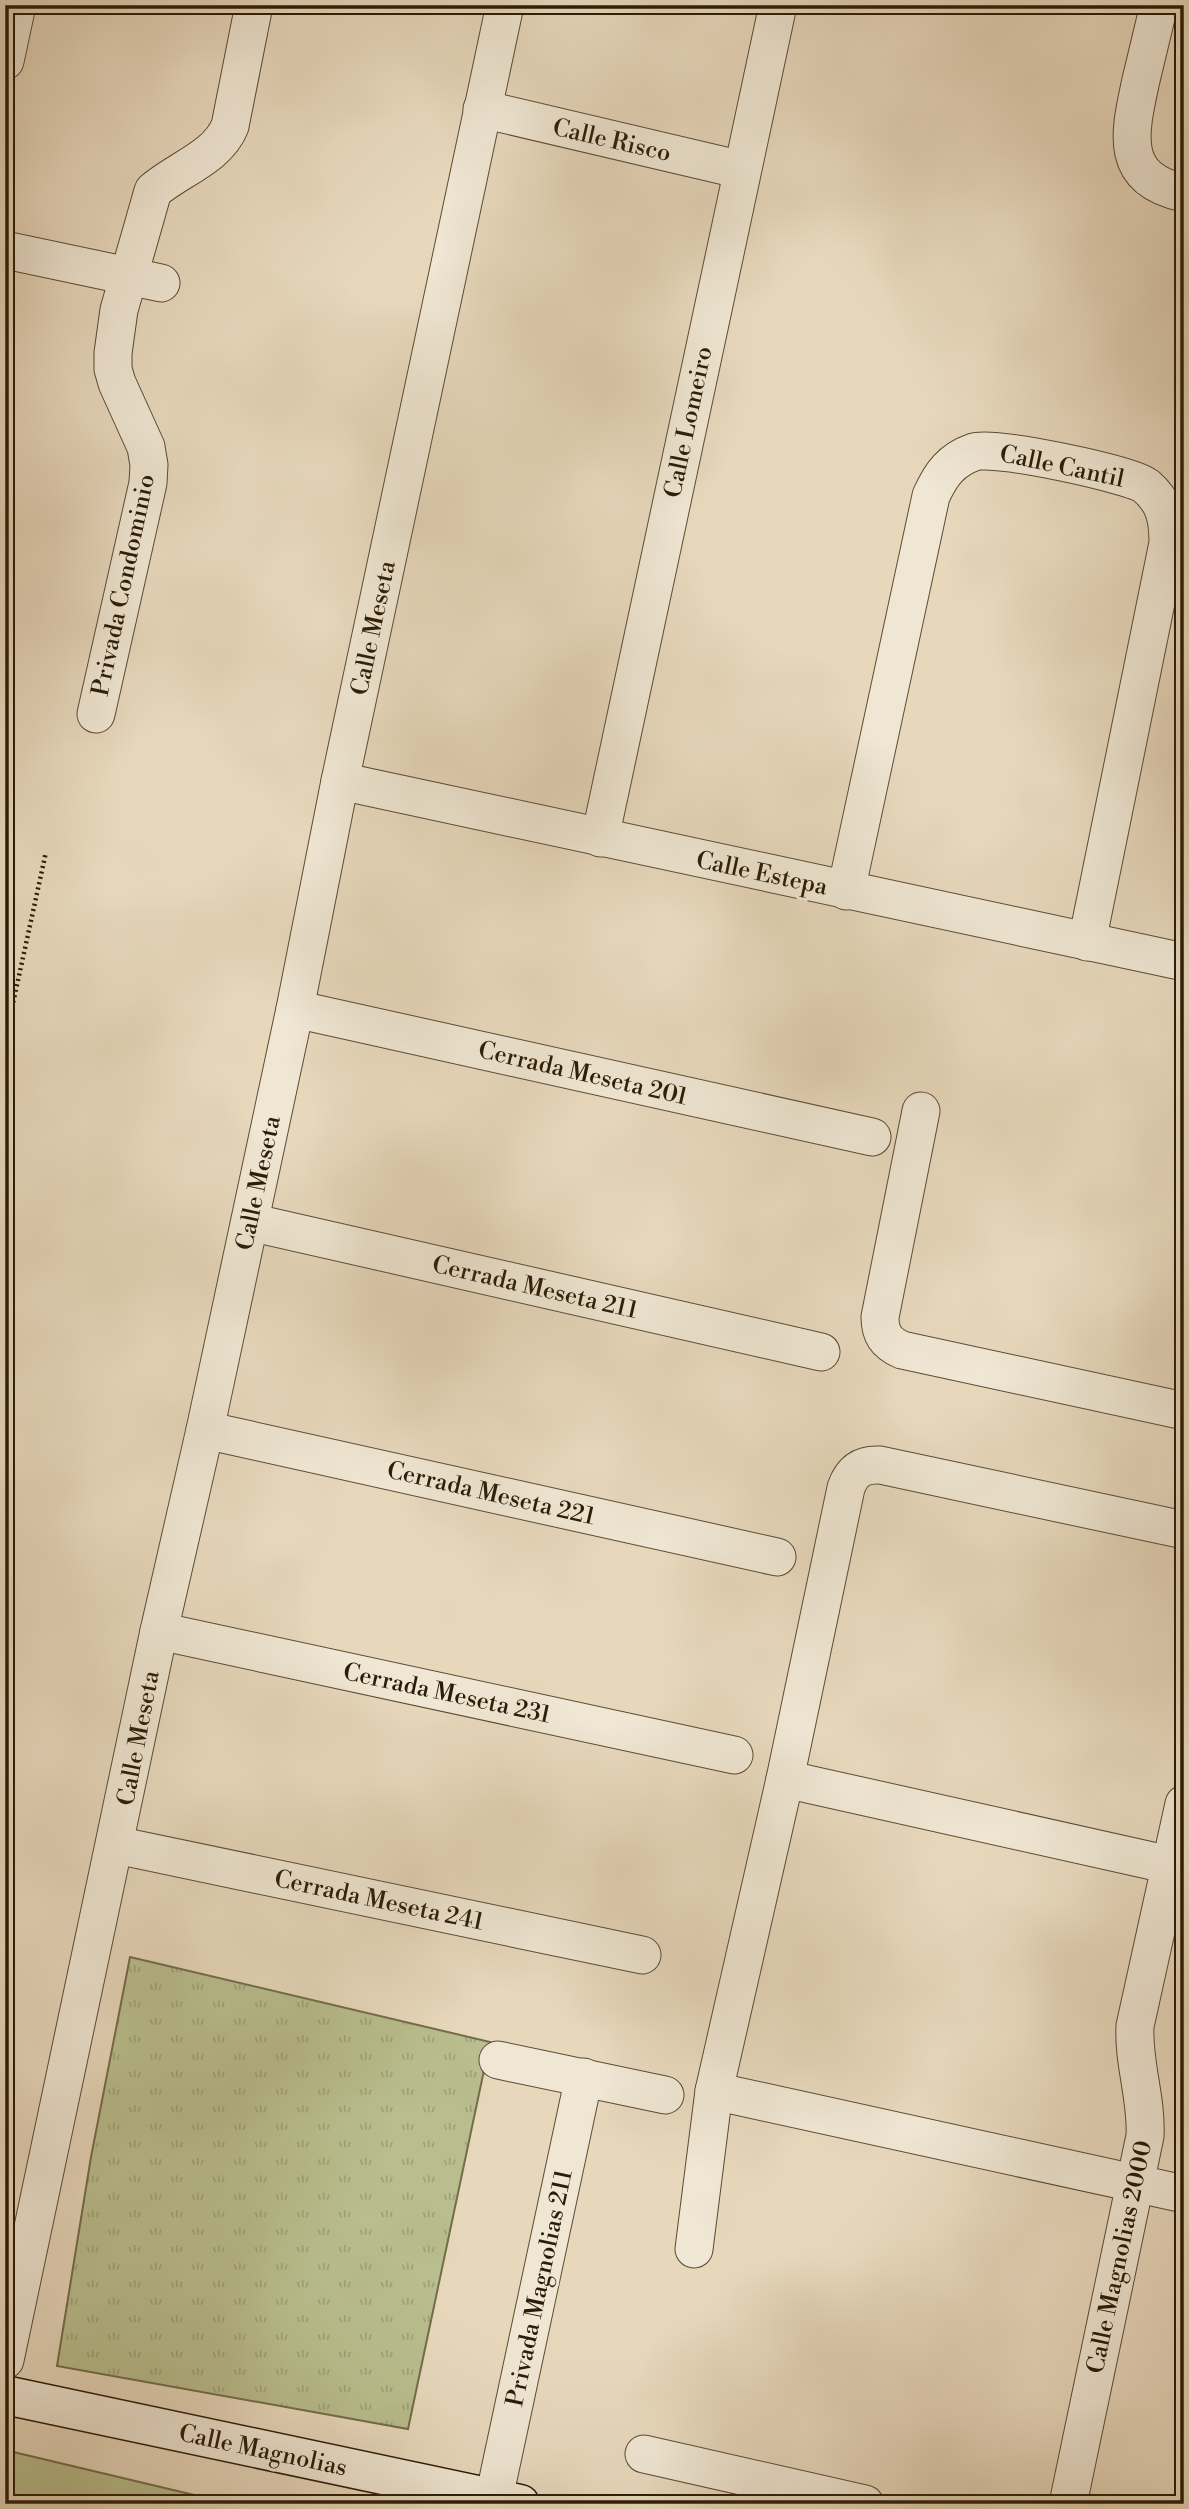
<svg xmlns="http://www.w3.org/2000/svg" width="1189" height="2509" viewBox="0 0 1189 2509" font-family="'Libre Bodoni',serif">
<defs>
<pattern id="grass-tufts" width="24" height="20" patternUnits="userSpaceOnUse" patternTransform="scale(1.75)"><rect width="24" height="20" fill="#b9be8e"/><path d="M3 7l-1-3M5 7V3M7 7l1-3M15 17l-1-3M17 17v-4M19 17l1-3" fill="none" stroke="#9fa379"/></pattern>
</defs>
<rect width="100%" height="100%" fill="#e7d8bc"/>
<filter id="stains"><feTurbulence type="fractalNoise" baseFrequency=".00286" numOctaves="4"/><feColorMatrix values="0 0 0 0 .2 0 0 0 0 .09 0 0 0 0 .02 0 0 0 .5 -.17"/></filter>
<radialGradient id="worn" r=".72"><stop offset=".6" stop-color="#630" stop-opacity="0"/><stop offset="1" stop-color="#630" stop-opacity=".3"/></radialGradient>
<!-- grass -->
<path fill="url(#grass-tufts)" stroke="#726d4a" stroke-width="2" d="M 130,1957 L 490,2042 L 408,2429 L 57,2366 L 91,2157 Z"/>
<!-- pitch -->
<path fill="#b9be8e" stroke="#726d4a" stroke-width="2" d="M 5,2450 L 232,2504 L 5,2504 Z"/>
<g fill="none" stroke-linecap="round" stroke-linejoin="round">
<defs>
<g id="street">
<path d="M 1159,5 C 1153,30 1147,55 1141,80 C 1130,131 1117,179 1184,193"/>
<path d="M 5,61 L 17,5"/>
<path d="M 482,109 L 742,170"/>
<path d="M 5,250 L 161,283"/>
<path d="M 96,714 L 148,483 L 149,465 L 146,447 L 117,383 L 113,369 L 113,353 L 119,310 L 153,191 C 178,169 217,158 230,126 L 254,5"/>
<path d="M 340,781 L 1184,962"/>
<path d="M 600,838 L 778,5"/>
<path d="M 846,891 L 931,496 C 941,474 951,460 974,452 C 993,445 1130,474 1146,486 C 1165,502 1168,520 1168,543 L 1087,942"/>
<path d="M 295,1009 L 872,1137"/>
<path d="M 921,1111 L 880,1317 C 880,1334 886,1343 902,1350 L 1184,1411"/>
<path d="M 250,1222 L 821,1352"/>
<path d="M 205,1430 L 777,1557"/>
<path d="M 159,1631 L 734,1755"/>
<path d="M 785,1779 L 1170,1865"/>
<path d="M 116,1845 L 642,1955"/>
<path d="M 498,2060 L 665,2095"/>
<path d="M 714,2091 L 1184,2194"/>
<path d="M 694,2249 L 714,2091 L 785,1779 L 846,1488 C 852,1471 862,1464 880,1465 L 1184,1530"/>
<path d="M 5,2360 L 159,1631 L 205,1430 L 295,1009 L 340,781 L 505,5"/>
<path d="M 644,2454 L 865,2504"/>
<path d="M 494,2498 L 584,2077"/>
<path d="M 1068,2504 L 1145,2136 C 1147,2099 1133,2063 1135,2026 L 1184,1804"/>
</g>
<path id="secondary" d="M 5,2395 L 520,2504"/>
</defs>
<!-- street casing -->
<use href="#street" stroke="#5b4b34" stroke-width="39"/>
<!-- secondary casing -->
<use href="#secondary" stroke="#2c1c06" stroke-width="41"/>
<!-- path -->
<path stroke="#2c1c06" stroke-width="4.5" stroke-dasharray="2 3.5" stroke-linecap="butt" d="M 5,1040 L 46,852"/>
<!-- street -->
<use href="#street" stroke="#efe6d3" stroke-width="37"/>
<!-- secondary -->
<use href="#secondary" stroke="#efe6d3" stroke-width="38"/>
</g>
<g text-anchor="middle" stroke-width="6" stroke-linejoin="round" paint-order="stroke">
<!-- street labels -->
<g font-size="24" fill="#2c1c06" stroke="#efe6d3">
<text transform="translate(612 140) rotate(13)" y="8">Calle Risco</text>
<text transform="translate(688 422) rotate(-78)" y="8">Calle Lomeiro</text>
<text transform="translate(1062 466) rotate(12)" y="8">Calle Cantil</text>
<text transform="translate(123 585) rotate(-78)" y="8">Privada Condominio</text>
<text transform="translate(373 628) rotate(-78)" y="8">Calle Meseta</text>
<text transform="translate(762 873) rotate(12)" y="8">Calle Estepa</text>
<text transform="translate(583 1073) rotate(13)" y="8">Cerrada Meseta 201</text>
<text transform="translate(258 1183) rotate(-78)" y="8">Calle Meseta</text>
<text transform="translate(535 1287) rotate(13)" y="8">Cerrada Meseta 211</text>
<text transform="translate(491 1493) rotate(13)" y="8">Cerrada Meseta 221</text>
<text transform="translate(447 1693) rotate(12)" y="8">Cerrada Meseta 231</text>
<text transform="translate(138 1738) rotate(-79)" y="8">Calle Meseta</text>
<text transform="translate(379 1900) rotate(12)" y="8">Cerrada Meseta 241</text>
<text transform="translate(1119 2257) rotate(-78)" y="8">Calle Magnolias 2000</text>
<text transform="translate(539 2288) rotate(-78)" y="8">Privada Magnolias 211</text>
<text transform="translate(263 2450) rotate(12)" y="8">Calle Magnolias</text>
</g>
</g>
<!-- margin -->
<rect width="1189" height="2509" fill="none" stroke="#e7d8bc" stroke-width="28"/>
<rect x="7" y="7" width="1175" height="2495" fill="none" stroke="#2c1c06" stroke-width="3.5"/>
<rect x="14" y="14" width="1161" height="2481" fill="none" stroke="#2c1c06" stroke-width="2"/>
<rect width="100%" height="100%" filter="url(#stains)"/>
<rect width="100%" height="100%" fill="url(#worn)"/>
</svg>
